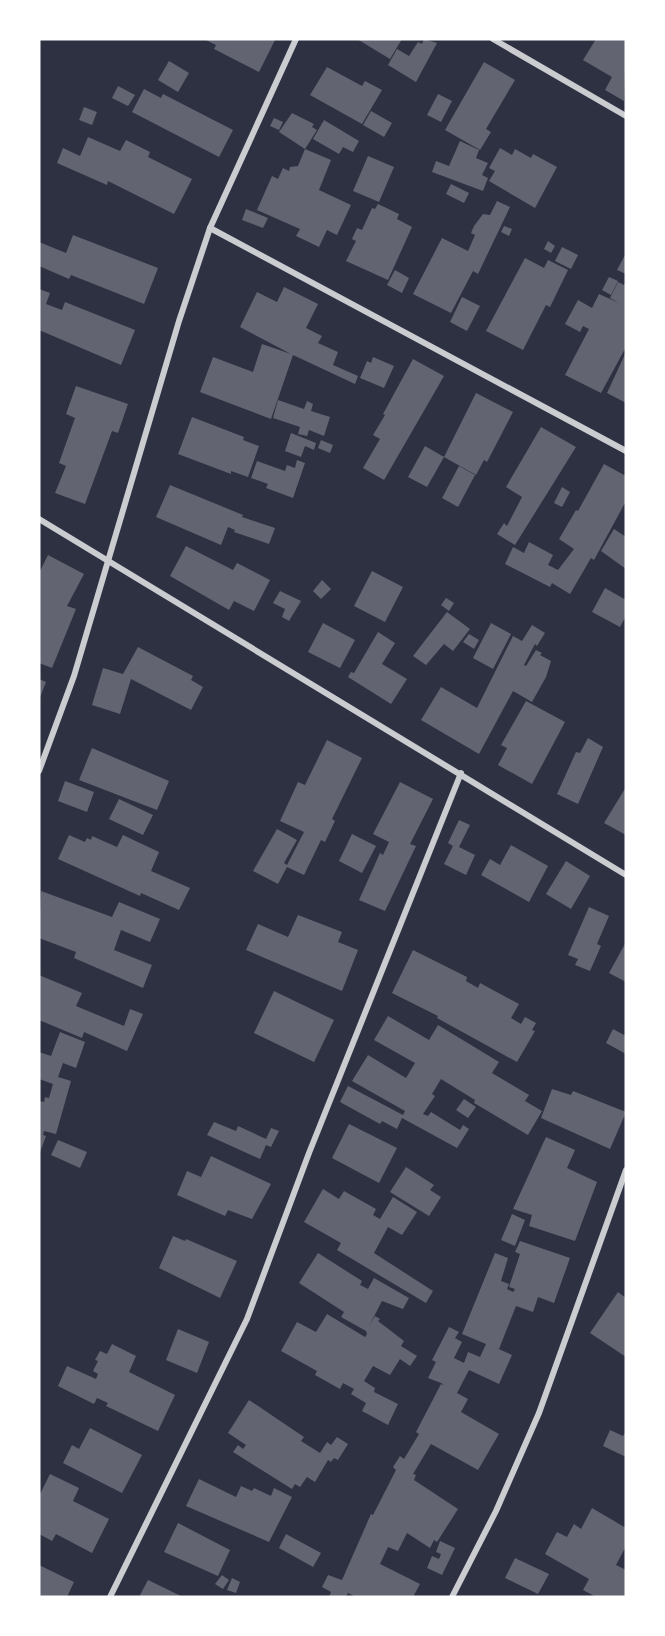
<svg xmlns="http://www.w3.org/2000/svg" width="665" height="1636" viewBox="0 0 665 1636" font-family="'Alegreya Sans',sans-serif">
<rect width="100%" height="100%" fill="#2d3142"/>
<!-- building -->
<g fill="#626471">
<path d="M 204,39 L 273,39 L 275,40 L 259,72 L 214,49 L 216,45 Z"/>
<path d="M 357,39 L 402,39 L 390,59 Z"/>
<path d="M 424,39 L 437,43 L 416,82 L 388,65 L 397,49 L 409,56 L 418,42 L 422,44 Z"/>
<path d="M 596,39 L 626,39 L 624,101 L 605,90 L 612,77 L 583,60 Z"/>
<path d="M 169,61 L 189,73 L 178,92 L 158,80 Z"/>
<path d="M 484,62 L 515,80 L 486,129 L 491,132 L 480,150 L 445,130 Z"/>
<path d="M 327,67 L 362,86 L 365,81 L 382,90 L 362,124 L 310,95 Z"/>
<path d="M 118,86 L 135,95 L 128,106 L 112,98 Z"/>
<path d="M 144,89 L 161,98 L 163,94 L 233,130 L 219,157 L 132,112 Z"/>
<path d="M 438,94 L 452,101 L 441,122 L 427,115 Z"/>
<path d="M 84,107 L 97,112 L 92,125 L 79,120 Z"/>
<path d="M 371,111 L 392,123 L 384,137 L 363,125 Z"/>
<path d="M 292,113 L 314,124 L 312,127 L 317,130 L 305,149 L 331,160 L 319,190 L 351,205 L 337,235 L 327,230 L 319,247 L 296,236 L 300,229 L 257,210 L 272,176 L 278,179 L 283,168 L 289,171 L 290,167 L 298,166 L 305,149 L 279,132 Z"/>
<path d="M 274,118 L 283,122 L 279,130 L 270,126 Z"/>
<path d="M 324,120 L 359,141 L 353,152 L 343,147 L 339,154 L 313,139 Z"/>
<path d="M 88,137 L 120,151 L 126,140 L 150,152 L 148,157 L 192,179 L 174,214 L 108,181 L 107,185 L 57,163 L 63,148 L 80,156 Z"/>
<path d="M 460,141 L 479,150 L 476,158 L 488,163 L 482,175 L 488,178 L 483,191 L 432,172 L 436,161 L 449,166 Z"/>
<path d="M 500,148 L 512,155 L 515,149 L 531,158 L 533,154 L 557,167 L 535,208 L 489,181 L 495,171 L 489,168 Z"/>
<path d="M 368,156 L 394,167 L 379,202 L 353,191 Z"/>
<path d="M 451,184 L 469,193 L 464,203 L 446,194 Z"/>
<path d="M 497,201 L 510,207 L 478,274 L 473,271 L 451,313 L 413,294 L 442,238 L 468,251 L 475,235 L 471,233 L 474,226 L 483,214 L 490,215 Z"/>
<path d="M 378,204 L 399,214 L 397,219 L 412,227 L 388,280 L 346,261 L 356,241 L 352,239 L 357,228 L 362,230 L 372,208 L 375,209 Z"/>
<path d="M 246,209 L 268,218 L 263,228 L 242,220 Z"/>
<path d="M 504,226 L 512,229 L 509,236 L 501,232 Z"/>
<path d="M 73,235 L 158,268 L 144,304 L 71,275 L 69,279 L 39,266 L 39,242 L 66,253 Z"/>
<path d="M 548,241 L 555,246 L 551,253 L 544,249 Z"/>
<path d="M 562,247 L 578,255 L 571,269 L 555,261 Z"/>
<path d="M 626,253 L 626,274 L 617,270 Z"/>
<path d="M 525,258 L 544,268 L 548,260 L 568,270 L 550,307 L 546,305 L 523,350 L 486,331 Z"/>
<path d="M 395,270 L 409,278 L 402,293 L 387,285 Z"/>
<path d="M 609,277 L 618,281 L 611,295 L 602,290 Z"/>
<path d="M 618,282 L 624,285 L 626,282 L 626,347 L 601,393 L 565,375 L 589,329 L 583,326 L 580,332 L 565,324 L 578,300 L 592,308 L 599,294 L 619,303 L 610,298 Z"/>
<path d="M 284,287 L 318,304 L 306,328 L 322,336 L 318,343 L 338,352 L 333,365 L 358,376 L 355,384 L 293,355 L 271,419 L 200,392 L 213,357 L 253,372 L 262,344 L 291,354 L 240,327 L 257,292 L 277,302 Z"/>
<path d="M 39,289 L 50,293 L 46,304 L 62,310 L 65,302 L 135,330 L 121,365 L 39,330 Z"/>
<path d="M 462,297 L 480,306 L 467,331 L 450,322 Z"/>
<path d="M 626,352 L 626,403 L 607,393 Z"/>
<path d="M 373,357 L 394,366 L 384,388 L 360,378 L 367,361 L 371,363 Z"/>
<path d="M 413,359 L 444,376 L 384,480 L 363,468 L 380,439 L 373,435 L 385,415 L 383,414 Z"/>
<path d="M 76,386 L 128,404 L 118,433 L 112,431 L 85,504 L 55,493 L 66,466 L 59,463 L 75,418 L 66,414 Z"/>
<path d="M 476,393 L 513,412 L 487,462 L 484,460 L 476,475 L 444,457 Z"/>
<path d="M 278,400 L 304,409 L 307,401 L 313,404 L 311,411 L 330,417 L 324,436 L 309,430 L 307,436 L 298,434 L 300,427 L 273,418 Z"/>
<path d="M 192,417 L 244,437 L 243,440 L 259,446 L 248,477 L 231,471 L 231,474 L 178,454 Z"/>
<path d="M 541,427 L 576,447 L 515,545 L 497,534 L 504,523 L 507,526 L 522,497 L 506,487 Z"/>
<path d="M 291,433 L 316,443 L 314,450 L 305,446 L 301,457 L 285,451 Z"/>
<path d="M 321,440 L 333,445 L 330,453 L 318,448 Z"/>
<path d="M 425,446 L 444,457 L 427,487 L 408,477 Z"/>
<path d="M 297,460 L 305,463 L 293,498 L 266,488 L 268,484 L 251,478 L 257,461 L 285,471 L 287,465 L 295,468 Z"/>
<path d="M 604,464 L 626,476 L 626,501 L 594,560 L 591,558 L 570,594 L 552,583 L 550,587 L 505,564 L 513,547 L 524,553 L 529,542 L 553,555 L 548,565 L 558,570 L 574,549 L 559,539 L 576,510 L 578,511 Z"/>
<path d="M 459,466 L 475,475 L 458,507 L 442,498 Z"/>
<path d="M 170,485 L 243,515 L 242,517 L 275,528 L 269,544 L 234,532 L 235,530 L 228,527 L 221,545 L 156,517 Z"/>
<path d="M 562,487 L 570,492 L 562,507 L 554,503 Z"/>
<path d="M 614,529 L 626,537 L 626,569 L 601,551 Z"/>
<path d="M 186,546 L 233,570 L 237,563 L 270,580 L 254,611 L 234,601 L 229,610 L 170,576 Z"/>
<path d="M 48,555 L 84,574 L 67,606 L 76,609 L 52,668 L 39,663 L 39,573 Z"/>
<path d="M 372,571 L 403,587 L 385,622 L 354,606 Z"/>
<path d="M 322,580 L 331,589 L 321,599 L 313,591 Z"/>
<path d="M 605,588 L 626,600 L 626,616 L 620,627 L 592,612 Z"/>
<path d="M 280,591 L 301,601 L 289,621 L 282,617 L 285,609 L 273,603 Z"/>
<path d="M 446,598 L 454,603 L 449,611 L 441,605 Z"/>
<path d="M 447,612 L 470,629 L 453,651 L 444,644 L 426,665 L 413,656 Z"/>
<path d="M 323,623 L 355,640 L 340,668 L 308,652 Z"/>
<path d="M 491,623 L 511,634 L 493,669 L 473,658 Z"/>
<path d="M 532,625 L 545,633 L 537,646 L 535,644 L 524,665 L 526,666 L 536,650 L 542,653 L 540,655 L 551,661 L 546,677 L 532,702 L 513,691 L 479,754 L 421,720 L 441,687 L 477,708 L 513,636 L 522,641 Z"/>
<path d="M 378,632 L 395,643 L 382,664 L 407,679 L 391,704 L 348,677 L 351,672 L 354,673 Z"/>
<path d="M 469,634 L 479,640 L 474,649 L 463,642 Z"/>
<path d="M 138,647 L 193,676 L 191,680 L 203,687 L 191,710 L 131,679 L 120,714 L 92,705 L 103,668 L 123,674 Z"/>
<path d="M 39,679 L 46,682 L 39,700 Z"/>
<path d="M 526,701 L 565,722 L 532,784 L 498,765 L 507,748 L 501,745 Z"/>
<path d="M 588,738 L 603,747 L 578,804 L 557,794 L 576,752 L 580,753 Z"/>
<path d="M 327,740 L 362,758 L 332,819 L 335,821 L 325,842 L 321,840 L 304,875 L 287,867 L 278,884 L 253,871 L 277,829 L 297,840 L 284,863 L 287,865 L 304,832 L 280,821 L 298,782 L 305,785 Z"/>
<path d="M 92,748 L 169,781 L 157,810 L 79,780 Z"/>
<path d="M 65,781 L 94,792 L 87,812 L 58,801 Z"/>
<path d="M 400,782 L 433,799 L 410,844 L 416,846 L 385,911 L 359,900 L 380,853 L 383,855 L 389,842 L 373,834 Z"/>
<path d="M 626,787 L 626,835 L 604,823 Z"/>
<path d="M 119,799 L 153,815 L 143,835 L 109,819 Z"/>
<path d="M 459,820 L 470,825 L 459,847 L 475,855 L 466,875 L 444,864 L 453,846 L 448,843 Z"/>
<path d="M 352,834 L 376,846 L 362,873 L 339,861 Z"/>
<path d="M 69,835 L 85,842 L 87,838 L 91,840 L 92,836 L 117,847 L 123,835 L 159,852 L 151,871 L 190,888 L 179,910 L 141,893 L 140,896 L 58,859 Z"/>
<path d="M 511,845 L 548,866 L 529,902 L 481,875 L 490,859 L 500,865 Z"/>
<path d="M 566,861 L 590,876 L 571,909 L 546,894 Z"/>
<path d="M 41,891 L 112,917 L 119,902 L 160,919 L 150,942 L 121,930 L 114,950 L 152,965 L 143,988 L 74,958 L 76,952 L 39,938 Z"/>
<path d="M 589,907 L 609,916 L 597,944 L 601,946 L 590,971 L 575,965 L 578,959 L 568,955 Z"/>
<path d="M 298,915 L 342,932 L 338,942 L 358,950 L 342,991 L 246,950 L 258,924 L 288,937 Z"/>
<path d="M 626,942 L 626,982 L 609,973 Z"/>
<path d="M 413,950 L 467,977 L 466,981 L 478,988 L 480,983 L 519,1004 L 511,1018 L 521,1024 L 525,1017 L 536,1023 L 532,1030 L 535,1031 L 517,1062 L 437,1018 L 438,1016 L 392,993 Z"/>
<path d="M 39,975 L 82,993 L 76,1006 L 124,1026 L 130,1009 L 143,1014 L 127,1051 L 84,1032 L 82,1038 L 39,1020 Z"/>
<path d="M 274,991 L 334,1020 L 314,1062 L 254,1033 Z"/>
<path d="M 388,1016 L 429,1040 L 438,1025 L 499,1062 L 492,1073 L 529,1095 L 525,1101 L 542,1111 L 528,1135 L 474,1103 L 475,1100 L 441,1079 L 432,1094 L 435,1096 L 423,1114 L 428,1116 L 431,1112 L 460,1130 L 463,1125 L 469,1129 L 457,1148 L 402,1118 L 397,1129 L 382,1121 L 380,1124 L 340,1102 L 348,1086 L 403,1115 L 405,1111 L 352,1081 L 368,1055 L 406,1078 L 415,1063 L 374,1040 Z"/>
<path d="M 613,1029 L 626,1036 L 626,1054 L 606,1043 Z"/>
<path d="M 60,1032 L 85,1042 L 76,1068 L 63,1063 L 58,1077 L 71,1081 L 56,1134 L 44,1131 L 43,1135 L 46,1136 L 39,1155 L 39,1101 L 44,1102 L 45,1097 L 49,1098 L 53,1084 L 39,1079 L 39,1052 L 51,1056 Z"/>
<path d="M 552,1089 L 571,1095 L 573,1091 L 626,1112 L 610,1149 L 541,1118 Z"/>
<path d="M 464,1099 L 476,1107 L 468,1118 L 456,1110 Z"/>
<path d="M 214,1122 L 236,1131 L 238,1126 L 266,1139 L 271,1128 L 279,1131 L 271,1147 L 266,1145 L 260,1159 L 207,1135 Z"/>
<path d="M 349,1124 L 397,1148 L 379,1183 L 332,1158 Z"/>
<path d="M 546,1137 L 575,1150 L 567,1168 L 597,1182 L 575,1241 L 529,1226 L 532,1215 L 513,1209 Z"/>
<path d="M 58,1140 L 87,1152 L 80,1168 L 51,1155 Z"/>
<path d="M 211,1156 L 271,1184 L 252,1219 L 228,1210 L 225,1216 L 177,1195 L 187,1171 L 201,1177 Z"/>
<path d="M 406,1167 L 434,1185 L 430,1190 L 441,1197 L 429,1216 L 390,1192 Z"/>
<path d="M 323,1189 L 339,1199 L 344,1191 L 376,1209 L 373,1215 L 380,1219 L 393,1197 L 417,1212 L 402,1235 L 388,1227 L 374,1253 L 433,1291 L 426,1303 L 337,1250 L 341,1243 L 304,1222 Z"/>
<path d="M 512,1214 L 525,1220 L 515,1246 L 501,1240 Z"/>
<path d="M 173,1236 L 185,1241 L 186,1239 L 237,1261 L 220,1298 L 159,1268 Z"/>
<path d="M 520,1241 L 570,1258 L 554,1303 L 538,1297 L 533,1312 L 516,1306 L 499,1349 L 492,1346 L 512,1355 L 499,1384 L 469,1370 L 457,1393 L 468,1399 L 461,1412 L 499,1434 L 478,1470 L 431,1444 L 413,1474 L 416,1475 L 414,1480 L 458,1509 L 437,1542 L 434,1540 L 430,1548 L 407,1533 L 398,1551 L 388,1547 L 380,1564 L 420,1584 L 413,1597 L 356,1597 L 348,1593 L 346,1597 L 329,1597 L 331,1592 L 322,1587 L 328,1575 L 342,1580 L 371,1514 L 373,1515 L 396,1470 L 393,1467 L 400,1456 L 404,1459 L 419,1434 L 416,1432 L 441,1384 L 445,1386 L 441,1383 L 428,1378 L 436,1362 L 432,1360 L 449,1327 L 459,1332 L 455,1338 L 462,1342 L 454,1358 L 464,1363 L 468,1352 L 480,1357 L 486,1344 L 462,1334 L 495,1253 L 508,1258 L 501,1281 L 509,1284 L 507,1289 L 513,1292 L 515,1289 L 509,1287 L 520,1254 L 515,1252 Z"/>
<path d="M 318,1253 L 362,1281 L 360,1285 L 368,1289 L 374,1278 L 409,1298 L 403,1309 L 382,1301 L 369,1326 L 375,1316 L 380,1319 L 378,1321 L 404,1341 L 401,1346 L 417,1356 L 410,1366 L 400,1359 L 390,1375 L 373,1366 L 364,1381 L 375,1388 L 374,1392 L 398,1404 L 388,1425 L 362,1411 L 366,1403 L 351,1394 L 354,1389 L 343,1383 L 340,1389 L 315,1375 L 317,1371 L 281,1351 L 297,1322 L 316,1332 L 327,1314 L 365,1337 L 367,1334 L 366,1331 L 341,1317 L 344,1312 L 299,1283 Z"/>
<path d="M 618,1292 L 626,1298 L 626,1357 L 590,1333 Z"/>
<path d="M 178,1329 L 209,1342 L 197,1373 L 166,1360 Z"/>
<path d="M 112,1344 L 136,1356 L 129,1372 L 175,1395 L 158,1431 L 106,1406 L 108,1403 L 97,1398 L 94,1404 L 58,1386 L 67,1366 L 96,1379 L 98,1374 L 93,1371 L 98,1361 L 95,1360 L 100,1351 L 107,1354 Z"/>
<path d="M 249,1400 L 304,1437 L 301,1441 L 320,1453 L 327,1442 L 331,1445 L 337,1437 L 348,1444 L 338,1460 L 334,1458 L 331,1462 L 328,1460 L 315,1482 L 307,1477 L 300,1487 L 295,1484 L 292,1489 L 233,1452 L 238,1445 L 243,1449 L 246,1445 L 228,1433 Z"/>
<path d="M 90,1428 L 142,1455 L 122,1493 L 63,1463 L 72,1445 L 79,1449 Z"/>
<path d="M 610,1430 L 623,1436 L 626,1431 L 626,1457 L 603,1446 Z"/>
<path d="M 50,1474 L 79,1488 L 73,1501 L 109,1519 L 92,1553 L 56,1534 L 52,1541 L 39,1534 L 39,1496 Z"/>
<path d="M 199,1479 L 236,1497 L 241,1486 L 252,1491 L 254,1488 L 271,1496 L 274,1488 L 292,1497 L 269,1542 L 186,1506 Z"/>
<path d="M 592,1508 L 626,1528 L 626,1546 L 616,1565 L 626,1570 L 626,1597 L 596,1597 L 583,1590 L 589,1579 L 545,1554 L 557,1532 L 567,1537 L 574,1524 L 581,1529 Z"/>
<path d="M 178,1523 L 230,1550 L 218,1576 L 164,1552 Z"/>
<path d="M 286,1534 L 321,1553 L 313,1567 L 279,1548 Z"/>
<path d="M 440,1541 L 455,1548 L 442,1575 L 427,1568 L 432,1556 L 439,1559 L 441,1554 L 436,1552 Z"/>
<path d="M 515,1558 L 549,1574 L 538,1594 L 505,1578 Z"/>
<path d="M 39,1565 L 74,1582 L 67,1597 L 39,1597 Z"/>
<path d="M 222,1575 L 229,1580 L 223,1589 L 215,1584 Z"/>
<path d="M 232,1578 L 240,1582 L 236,1593 L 227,1590 Z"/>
<path d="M 148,1580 L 183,1597 L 139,1597 Z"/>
</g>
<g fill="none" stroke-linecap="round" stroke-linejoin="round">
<!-- minor -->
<g stroke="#caccd0" stroke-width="6">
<path d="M 493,39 L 626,116"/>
<path d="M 210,228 L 626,451"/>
<path d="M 39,519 L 626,875"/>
<path d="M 39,771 L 74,676 L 179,321 L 210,228 L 296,39"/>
<path d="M 110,1597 L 247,1319 L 309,1153 L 461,773"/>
<path d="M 452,1597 L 496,1511 L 539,1413 L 626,1170"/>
</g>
</g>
<!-- border -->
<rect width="665" height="1636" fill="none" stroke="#ffffff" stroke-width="81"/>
</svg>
